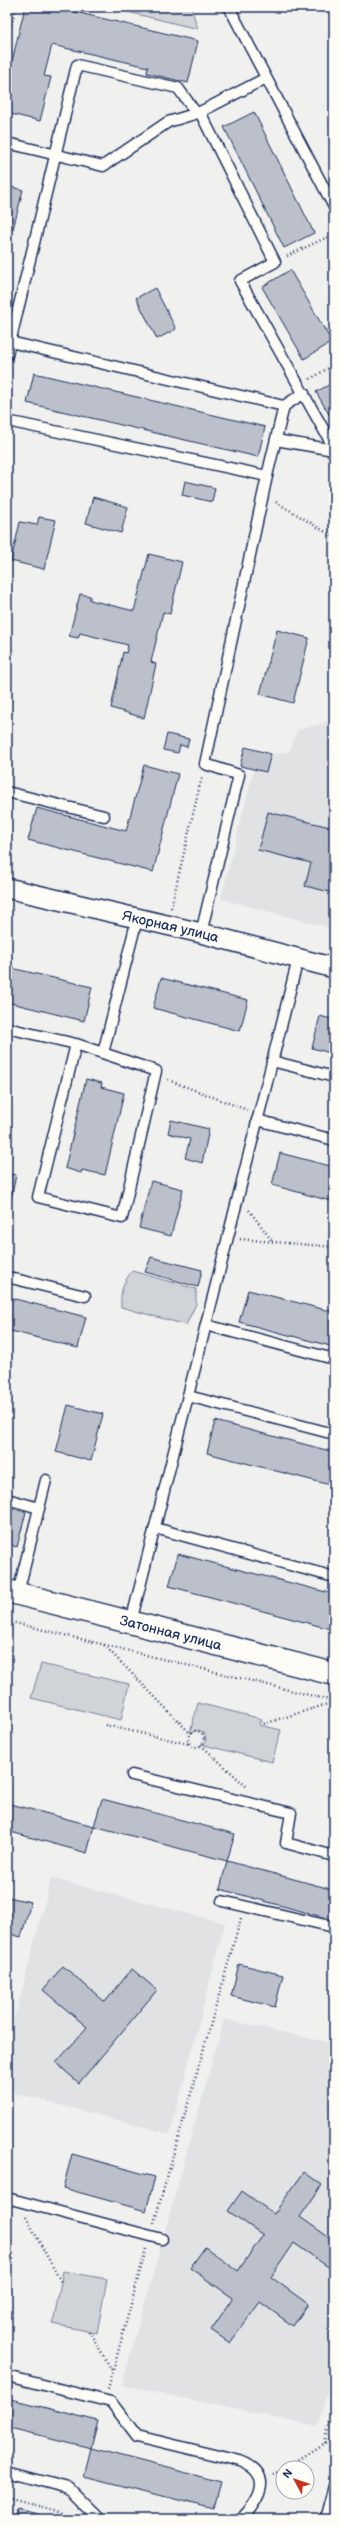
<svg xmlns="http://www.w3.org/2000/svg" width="341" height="2526" viewBox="0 0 341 2526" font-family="'Balsamiq Sans',sans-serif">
<rect width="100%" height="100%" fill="#f0f0ee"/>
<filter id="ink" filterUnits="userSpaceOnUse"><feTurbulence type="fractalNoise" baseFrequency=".025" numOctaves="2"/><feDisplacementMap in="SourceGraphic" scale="8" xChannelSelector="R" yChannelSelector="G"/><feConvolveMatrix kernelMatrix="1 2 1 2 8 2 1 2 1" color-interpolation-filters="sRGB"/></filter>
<g filter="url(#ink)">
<!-- built -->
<g fill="#e0e2e3">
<path d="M 334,720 L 334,929 L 221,899 L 254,769 L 266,772 L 271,754 L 289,752 L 298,730 Z"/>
<path d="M 51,1878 L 225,1923 L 170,2134 L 7,2091 L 7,2047 Z"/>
<path d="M 224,2019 L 334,2044 L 334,2365 L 318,2427 L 122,2385 Z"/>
</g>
<!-- green -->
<g fill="#d0d3d8" stroke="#76819b">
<path d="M 107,7 L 191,7 L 198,29 Z"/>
<path d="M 132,1271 L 196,1289 L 196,1304 L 186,1325 L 121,1307 C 120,1292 123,1282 132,1271 Z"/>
<path d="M 41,1664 L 129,1684 L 121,1720 L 31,1698 Z"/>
<path d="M 198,1703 L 262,1719 L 260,1725 L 281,1730 L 272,1762 L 204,1745 L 206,1739 L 204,1733 L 198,1730 L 190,1733 Z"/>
<path d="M 63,2271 L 107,2279 L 97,2333 L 53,2324 Z"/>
</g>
<!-- building -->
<g fill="#bbc0ca" stroke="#1b2f5e">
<path d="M 25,7 L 54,7 L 198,41 L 188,83 L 147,73 L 148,67 L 52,45 L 44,76 L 51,77 L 40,121 L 7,113 L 7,82 Z"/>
<path d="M 254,112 L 314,233 L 284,248 L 224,127 Z"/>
<path d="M 7,186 L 23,190 L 13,229 L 7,228 Z"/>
<path d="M 290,270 L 332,342 L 304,359 L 262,287 Z"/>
<path d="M 155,288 L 176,329 L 157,339 L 136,298 Z"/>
<path d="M 34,373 L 265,427 L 258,457 L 27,403 Z"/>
<path d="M 334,382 L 334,423 L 316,392 Z"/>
<path d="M 185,481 L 215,488 L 212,502 L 182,495 Z"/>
<path d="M 93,497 L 128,507 L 121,533 L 86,523 Z"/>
<path d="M 39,517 L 56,520 L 44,569 L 11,561 L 20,522 L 37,525 Z"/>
<path d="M 149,554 L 182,562 L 170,614 L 163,612 L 151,662 L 156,664 L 144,718 L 111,708 L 123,652 L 126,653 L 128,645 L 80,633 L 78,638 L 69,636 L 80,594 L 90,596 L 90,600 L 134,611 Z"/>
<path d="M 277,630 L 309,638 L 293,703 L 260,694 Z"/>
<path d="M 167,734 L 189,739 L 187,747 L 180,745 L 178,753 L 163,750 Z"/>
<path d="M 245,747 L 271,754 L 266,772 L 240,766 Z"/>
<path d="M 144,765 L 178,774 L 153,872 L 28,840 L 37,808 L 126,831 Z"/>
<path d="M 268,812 L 334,828 L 334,893 L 305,886 L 311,863 L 258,850 Z"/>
<path d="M 7,967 L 92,987 L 84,1021 L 7,1002 Z"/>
<path d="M 161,978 L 248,1000 L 240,1031 L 153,1008 Z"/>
<path d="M 320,1016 L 334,1020 L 334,1054 L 312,1048 Z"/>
<path d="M 86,1079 L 102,1083 L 101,1087 L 124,1093 L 105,1175 L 82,1170 L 81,1173 L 65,1168 Z"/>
<path d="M 171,1120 L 209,1129 L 202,1163 L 185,1158 L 190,1139 L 168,1133 Z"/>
<path d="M 280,1153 L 334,1167 L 334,1202 L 272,1185 Z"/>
<path d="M 7,1173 L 16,1175 L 10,1204 L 7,1203 Z"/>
<path d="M 151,1181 L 183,1189 L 171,1236 L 139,1228 Z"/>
<path d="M 151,1257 L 202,1270 L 198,1287 L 145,1272 Z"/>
<path d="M 248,1290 L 334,1312 L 334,1347 L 239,1322 Z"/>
<path d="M 7,1297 L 86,1317 L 78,1348 L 7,1330 Z"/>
<path d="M 68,1405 L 103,1414 L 91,1461 L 56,1452 Z"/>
<path d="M 215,1421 L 334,1452 L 334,1486 L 207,1453 Z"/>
<path d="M 7,1507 L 26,1512 L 17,1547 L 7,1544 Z"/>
<path d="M 178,1554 L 334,1594 L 334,1630 L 169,1586 Z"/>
<path d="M 102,1799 L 235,1834 L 227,1861 L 94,1826 Z"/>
<path d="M 7,1803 L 94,1826 L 87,1853 L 7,1831 Z"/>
<path d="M 227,1861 L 334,1890 L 334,1920 L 220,1889 Z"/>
<path d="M 8,1897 L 31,1902 L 21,1937 L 7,1933 Z"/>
<path d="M 239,1964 L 283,1975 L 275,2007 L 231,1996 Z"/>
<path d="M 63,1966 L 105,2002 L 132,1969 L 157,1990 L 79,2083 L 56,2063 L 87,2027 L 43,1990 Z"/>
<path d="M 72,2154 L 155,2177 L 146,2211 L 63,2188 Z"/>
<path d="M 304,2172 L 322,2185 L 300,2217 L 334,2241 L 334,2264 L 331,2269 L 294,2243 L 271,2277 L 308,2304 L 293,2326 L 260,2302 L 230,2343 L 211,2330 L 233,2298 L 190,2268 L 205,2247 L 238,2271 L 263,2235 L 228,2211 L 242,2191 L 274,2214 Z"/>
<path d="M 7,2398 L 98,2421 L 91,2448 L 7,2427 Z"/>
<path d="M 91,2448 L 221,2482 L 214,2509 L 84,2476 Z"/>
<path d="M 17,2509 L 58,2519 L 15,2519 Z"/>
</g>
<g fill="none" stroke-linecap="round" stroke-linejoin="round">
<defs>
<g id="lane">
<path d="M 229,7 L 334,207"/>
<path d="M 266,78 L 200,112 L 275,262 L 240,281 L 334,448"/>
<path d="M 7,143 L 103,166 L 168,122 L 201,112"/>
<path d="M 10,342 L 284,406"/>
<path d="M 7,355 L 77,65 L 178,88 L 196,113"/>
<path d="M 7,421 L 267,476 L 284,406 L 304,393"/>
<path d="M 276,440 L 334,450"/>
<path d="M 7,792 L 104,816"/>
<path d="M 201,933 L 239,775 L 205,764 L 267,476"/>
<path d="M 7,1028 L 76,1044 L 156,1071 L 122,1218 L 38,1197 L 76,1044"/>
<path d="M 103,1053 L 137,919"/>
<path d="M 272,1061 L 334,1077"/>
<path d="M 257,1120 L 334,1140"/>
<path d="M 7,1277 L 85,1296"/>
<path d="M 206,1325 L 334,1359"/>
<path d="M 188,1396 L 334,1434"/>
<path d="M 7,1499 L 39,1508"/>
<path d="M 155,1528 L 334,1577"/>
<path d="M 18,1593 L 46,1480"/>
<path d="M 131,1622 L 298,959"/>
<path d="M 132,1775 L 291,1813 L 286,1843 L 334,1856"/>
<path d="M 222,1901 L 334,1927"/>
<path d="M 7,2198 L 162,2239"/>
<path d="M 7,2376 L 111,2402 L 137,2436 L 240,2461 C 274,2474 261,2499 241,2519"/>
<path d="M 7,2472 L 68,2488 L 99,2519"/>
<path d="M 325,2519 L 334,2486"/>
</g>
<g id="street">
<path id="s1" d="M 7,888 L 201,933 L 334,968"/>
</g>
<g id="secondary">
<path id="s2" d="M 7,1591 L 334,1674"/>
</g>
</defs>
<!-- lane casing -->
<use href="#lane" stroke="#1b2f5e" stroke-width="13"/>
<!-- street casing -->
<use href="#street" stroke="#1b2f5e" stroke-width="22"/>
<!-- secondary casing -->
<use href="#secondary" stroke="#1b2f5e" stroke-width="25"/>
<!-- path -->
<g stroke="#1b2f5e" stroke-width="2.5" stroke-dasharray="1 3" stroke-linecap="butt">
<path d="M 7,40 L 16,7"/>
<path d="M 287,256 L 334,234"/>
<path d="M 310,379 L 334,365"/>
<path d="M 276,502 L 334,537"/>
<path d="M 171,908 L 202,776"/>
<path d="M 168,1080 L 247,1110"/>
<path d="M 249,1210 L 272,1241"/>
<path d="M 240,1239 L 334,1247"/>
<path d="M 7,1621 L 334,1701"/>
<path d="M 104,1645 L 190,1733"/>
<path d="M 105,1725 L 189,1744"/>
<path d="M 260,1725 L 334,1702"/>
<circle cx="196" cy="1739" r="8"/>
<path d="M 201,1745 L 248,1788"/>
<path d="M 26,2217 L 61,2282"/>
<path d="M 154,2223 L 241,1918"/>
<path d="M 89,2331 L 113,2372"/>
<path d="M 108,2389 L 146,2249"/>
<path d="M 324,2443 L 334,2401"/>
<path d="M 284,2468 L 334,2437"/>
<path d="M 273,2475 L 283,2468"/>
<path d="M 7,2498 L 62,2512 L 69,2519"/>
</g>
<!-- lane -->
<use href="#lane" stroke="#fdfcf7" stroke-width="10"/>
<!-- street -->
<use href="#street" stroke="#fdfcf7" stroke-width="19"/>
<!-- secondary -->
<use href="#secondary" stroke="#fdfcf7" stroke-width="22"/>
</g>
</g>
<g text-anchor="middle" stroke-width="3" stroke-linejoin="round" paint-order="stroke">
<!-- street labels -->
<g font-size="14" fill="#1b2f5e" stroke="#fdfcf7">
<text dy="5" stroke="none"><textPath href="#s1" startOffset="168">Якорная улица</textPath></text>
<text dy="5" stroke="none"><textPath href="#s2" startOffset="169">Затонная улица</textPath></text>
</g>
</g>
<!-- margin -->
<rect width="341" height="2526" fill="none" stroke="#fdfcf7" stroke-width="24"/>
<rect x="12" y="12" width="317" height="2502" fill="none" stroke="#1b2f5e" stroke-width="1.5" filter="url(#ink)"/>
<!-- north arrow -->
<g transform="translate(295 2480) rotate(310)"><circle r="19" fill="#fdfcf7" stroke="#a3aaba"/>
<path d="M0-3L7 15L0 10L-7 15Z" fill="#c8321e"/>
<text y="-6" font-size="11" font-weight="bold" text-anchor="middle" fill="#1b2f5e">N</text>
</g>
</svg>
